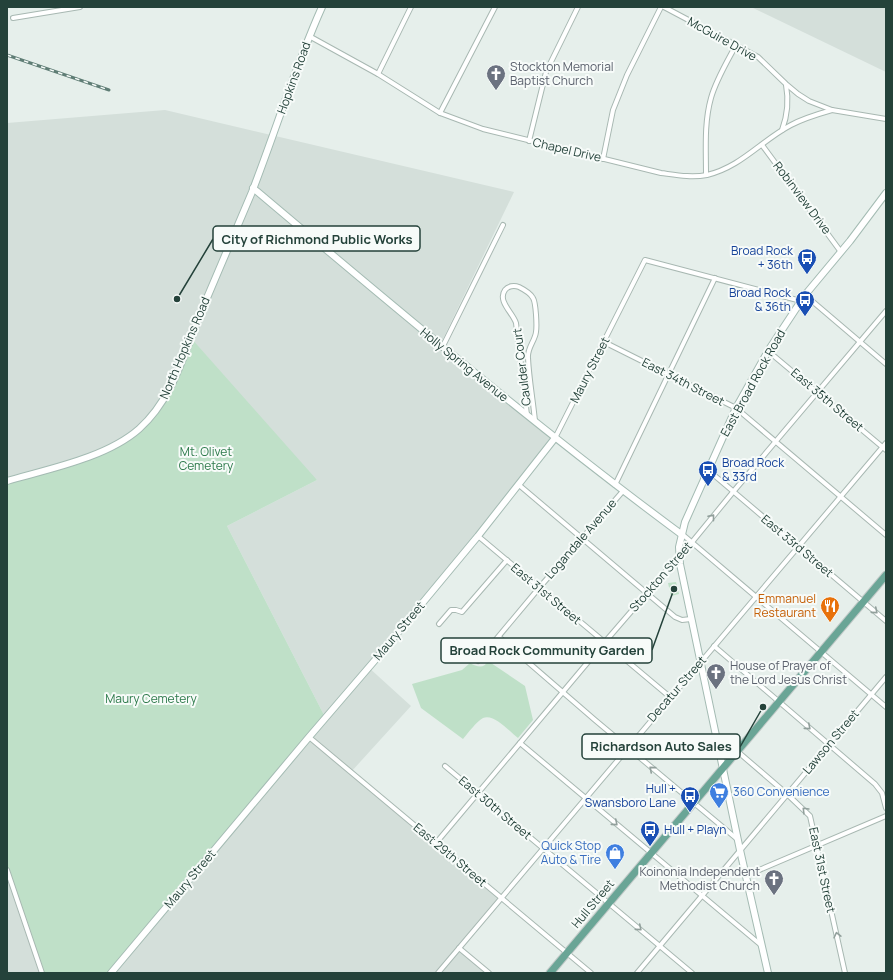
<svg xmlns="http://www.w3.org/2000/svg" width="893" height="980" viewBox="0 0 893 980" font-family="Manrope,sans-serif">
<rect width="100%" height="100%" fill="#e6efeb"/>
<!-- built -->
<g fill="#d4dfda">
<path d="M 751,7 L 886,7 L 886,72 Z"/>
<path d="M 165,110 L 514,192 L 440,345 L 556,437 L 367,666 L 411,706 L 351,772 L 501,898 L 460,947 L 490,973 L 110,973 L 325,717 L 227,526 L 317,480 L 175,375 L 154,413 L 119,442 L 98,452 L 7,483 L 7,123 Z"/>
<path d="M 7,871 L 41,973 L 7,973 Z"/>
</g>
<!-- green -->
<g fill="#bfe0c8">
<path d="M 191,338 L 317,480 L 227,526 L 325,717 L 110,973 L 41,973 L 7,871 L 7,483 L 76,461 L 119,442 L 154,413 L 165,394 Z"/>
<path d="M 676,582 L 679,594 L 671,596 L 668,583 Z"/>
<path d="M 488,661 L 525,686 L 533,720 L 518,738 C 510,732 494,713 483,718 C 476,722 469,732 463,739 L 421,708 L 412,684 L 462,670 L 470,663 C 477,667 484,669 488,661 Z"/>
</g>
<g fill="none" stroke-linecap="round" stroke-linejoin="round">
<defs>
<g id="street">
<path d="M 664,7 L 758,57 L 786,84 L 798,94 L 809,101 L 832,110 L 886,119"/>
<path d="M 13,18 L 80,7"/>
<path d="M 309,36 L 378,74 L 440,113 L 483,129 L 661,173 C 676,175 691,178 707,175 C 741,167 762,140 791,125 C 804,118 818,114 832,110"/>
<path d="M 378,74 L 411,7"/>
<path d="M 440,113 L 495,7"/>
<path d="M 782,130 C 788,114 789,101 786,85"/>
<path d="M 529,141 L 546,72 L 578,7"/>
<path d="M 762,145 L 841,252"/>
<path d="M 603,159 L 613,110 L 627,75 L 661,7"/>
<path d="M 706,175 C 706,149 704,123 711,98 C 716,80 727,62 736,45"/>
<path d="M 805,295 L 886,364"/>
<path d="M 604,342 L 736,408 L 886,535"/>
<path d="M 442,348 L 503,225"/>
<path d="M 768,351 L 886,450"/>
<path d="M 527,415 L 516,323 C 513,313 497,301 505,290 C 508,286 514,285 519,287 C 523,289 531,294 533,298 C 536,303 537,326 536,332 C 535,341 527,348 528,358 C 529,379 533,400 535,421"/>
<path d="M 555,438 L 645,260 L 801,301"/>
<path d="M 708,470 L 886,621"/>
<path d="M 519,485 L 675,617 L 682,620 L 691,619"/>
<path d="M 615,485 L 715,278"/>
<path d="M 682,534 L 886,707"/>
<path d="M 478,536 L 670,697"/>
<path d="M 439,624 L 451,610 L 456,610 L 462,612 L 507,560"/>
<path d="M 499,637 L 595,720 L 737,839"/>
<path d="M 714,646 L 875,784 L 882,793 L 886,808"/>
<path d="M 478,661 L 539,588 L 623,491"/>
<path d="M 309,737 L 591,973"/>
<path d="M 520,743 L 761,945"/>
<path d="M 737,751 L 787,794 L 810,816 L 845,973"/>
<path d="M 445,766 L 692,973"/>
<path d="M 436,843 L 604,643 L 667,570 L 679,558 L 733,492 L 886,311"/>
<path d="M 7,870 L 42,973"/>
<path d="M 745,876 L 886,816"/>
<path d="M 459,948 L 489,973"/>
<path d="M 438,973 C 587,796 736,619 886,443"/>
<path d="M 637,973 L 886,677"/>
</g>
<g id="secondary">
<path d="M 253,188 C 393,306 534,425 681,534"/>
<path d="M 7,481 C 48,469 106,458 139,429 C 173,399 184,353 201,312 C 218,272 235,232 252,192 C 276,130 295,67 322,7"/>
<path d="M 111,973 L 309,737 L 376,659 L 478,536 L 555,438"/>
<path d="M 768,973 L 740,850 L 680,564 L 679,547 L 685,522 L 736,408 L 768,351 L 805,295 L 850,241 L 886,193"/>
</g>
<path id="primary" d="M 550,973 L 886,575"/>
</defs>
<!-- street casing -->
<use href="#street" stroke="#a8b8b2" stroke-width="6"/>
<!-- secondary casing -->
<use href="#secondary" stroke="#a4bbb3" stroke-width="8"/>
<!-- primary casing -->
<use href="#primary" stroke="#c2cac8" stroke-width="9"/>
<!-- street -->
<use href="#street" stroke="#fff" stroke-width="4"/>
<!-- secondary -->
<use href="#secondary" stroke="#fff" stroke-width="6"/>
<!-- primary -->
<use href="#primary" stroke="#6aa596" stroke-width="7"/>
<defs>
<path id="rail" d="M 7,55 L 109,90"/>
</defs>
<!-- rail casing -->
<use href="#rail" stroke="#5f7d75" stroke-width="3"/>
<!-- rail -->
<use href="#rail" stroke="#f7fbf9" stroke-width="1.5" stroke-dasharray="4.5" stroke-linecap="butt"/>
</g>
<!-- one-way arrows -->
<defs><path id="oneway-chevron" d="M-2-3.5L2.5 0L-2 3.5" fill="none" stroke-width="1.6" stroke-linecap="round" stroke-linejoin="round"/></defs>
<g stroke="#92a09c">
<use href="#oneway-chevron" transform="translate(712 517) rotate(-51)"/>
<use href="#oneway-chevron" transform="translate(875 611) rotate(40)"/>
<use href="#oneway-chevron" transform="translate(808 727) rotate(41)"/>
<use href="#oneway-chevron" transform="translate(652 769) rotate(-140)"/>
<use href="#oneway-chevron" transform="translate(805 810) rotate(-135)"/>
<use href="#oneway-chevron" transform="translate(615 823) rotate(40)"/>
<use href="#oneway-chevron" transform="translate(639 928) rotate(40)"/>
<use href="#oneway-chevron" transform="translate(837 935) rotate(-103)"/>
</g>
<!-- icons -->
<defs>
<symbol id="church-pin" viewBox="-11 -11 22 30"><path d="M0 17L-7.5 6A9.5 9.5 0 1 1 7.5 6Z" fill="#6b7280" stroke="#f7fbf9"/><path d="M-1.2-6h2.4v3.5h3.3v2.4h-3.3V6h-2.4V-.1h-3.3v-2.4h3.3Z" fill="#fff"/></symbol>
<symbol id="bus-pin" viewBox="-11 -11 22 30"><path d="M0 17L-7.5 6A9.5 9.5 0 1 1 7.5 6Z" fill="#1a4fb4" stroke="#f7fbf9"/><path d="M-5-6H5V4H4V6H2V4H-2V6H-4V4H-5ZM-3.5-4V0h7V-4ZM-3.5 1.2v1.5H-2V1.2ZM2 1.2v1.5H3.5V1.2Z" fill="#fff"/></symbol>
<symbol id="restaurant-pin" viewBox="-11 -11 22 30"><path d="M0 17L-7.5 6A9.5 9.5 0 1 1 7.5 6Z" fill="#e8710a" stroke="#f7fbf9"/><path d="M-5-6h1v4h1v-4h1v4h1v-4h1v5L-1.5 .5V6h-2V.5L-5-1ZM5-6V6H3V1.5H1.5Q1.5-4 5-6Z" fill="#fff"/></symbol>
<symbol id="supermarket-pin" viewBox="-11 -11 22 30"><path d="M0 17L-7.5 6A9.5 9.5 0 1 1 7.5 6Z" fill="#3f7fe0" stroke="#f7fbf9"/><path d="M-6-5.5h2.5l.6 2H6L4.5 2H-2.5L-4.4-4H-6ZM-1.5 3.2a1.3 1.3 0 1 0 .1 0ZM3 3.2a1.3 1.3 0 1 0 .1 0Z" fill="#fff"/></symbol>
<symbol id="shop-pin" viewBox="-11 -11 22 30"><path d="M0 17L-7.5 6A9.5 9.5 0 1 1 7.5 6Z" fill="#3f7fe0" stroke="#f7fbf9"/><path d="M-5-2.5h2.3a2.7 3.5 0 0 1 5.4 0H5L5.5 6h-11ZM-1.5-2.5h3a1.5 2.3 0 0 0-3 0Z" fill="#fff"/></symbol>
</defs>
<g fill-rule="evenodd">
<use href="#church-pin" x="485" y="63" width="22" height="30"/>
<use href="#bus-pin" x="796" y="247" width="22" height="30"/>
<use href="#bus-pin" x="794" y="289" width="22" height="30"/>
<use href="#bus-pin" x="697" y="459" width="22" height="30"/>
<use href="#restaurant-pin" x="819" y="595" width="22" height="30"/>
<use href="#church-pin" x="705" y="662" width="22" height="30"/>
<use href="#supermarket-pin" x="708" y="781" width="22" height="30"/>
<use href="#bus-pin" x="679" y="785" width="22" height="30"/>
<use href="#bus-pin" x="639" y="819" width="22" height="30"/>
<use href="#shop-pin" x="604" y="842" width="22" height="30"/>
<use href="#church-pin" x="763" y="868" width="22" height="30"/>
</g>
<g text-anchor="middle" stroke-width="4" stroke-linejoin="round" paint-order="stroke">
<!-- street labels -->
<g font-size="12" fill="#24423a" stroke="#f7fbf9">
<text transform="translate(722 39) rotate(29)" y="4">McGuire Drive</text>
<text transform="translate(294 78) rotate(-70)" y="4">Hopkins Road</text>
<text transform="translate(567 150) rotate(13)" y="4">Chapel Drive</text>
<text transform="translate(802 198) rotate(53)" y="4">Robinview Drive</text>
<text transform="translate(185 348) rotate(-67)" y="4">North Hopkins Road</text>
<text transform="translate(464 365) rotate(39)" y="4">Holly Spring Avenue</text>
<text transform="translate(522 367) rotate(-97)" y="4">Caulder Court</text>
<text transform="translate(590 370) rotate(-63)" y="4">Maury Street</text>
<text transform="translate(683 382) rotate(27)" y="4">East 34th Street</text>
<text transform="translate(753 383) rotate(-61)" y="4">East Broad Rock Road</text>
<text transform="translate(827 400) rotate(40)" y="4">East 35th Street</text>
<text transform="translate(581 539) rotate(-49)" y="4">Logandale Avenue</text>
<text transform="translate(797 546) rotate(40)" y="4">East 33rd Street</text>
<text transform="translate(661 577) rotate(-49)" y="4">Stockton Street</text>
<text transform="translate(546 594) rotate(40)" y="4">East 31st Street</text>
<text transform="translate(399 631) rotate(-50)" y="4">Maury Street</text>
<text transform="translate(677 689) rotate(-49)" y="4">Decatur Street</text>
<text transform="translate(831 742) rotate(-50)" y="4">Lawson Street</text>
<text transform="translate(495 808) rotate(40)" y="4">East 30th Street</text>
<text transform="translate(450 855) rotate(40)" y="4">East 29th Street</text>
<text transform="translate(822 870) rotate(78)" y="4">East 31st Street</text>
<text transform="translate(190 879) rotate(-50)" y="4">Maury Street</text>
<text transform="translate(593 904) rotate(-50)" y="4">Hull Street</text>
</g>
<!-- worship labels -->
<g font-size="12" fill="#5b616d" stroke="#f7fbf9" text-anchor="start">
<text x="510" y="71">Stockton Memorial<tspan x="510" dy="14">Baptist Church</tspan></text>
<text x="730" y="670">House of Prayer of<tspan x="730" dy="14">the Lord Jesus Christ</tspan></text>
<text x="760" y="876" text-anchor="end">Koinonia Independent<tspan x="760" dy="14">Methodist Church</tspan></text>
</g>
<!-- transit labels -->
<g font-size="12" fill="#164399" stroke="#f7fbf9" text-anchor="end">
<text x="793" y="255">Broad Rock<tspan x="793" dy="14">+ 36th</tspan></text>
<text x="791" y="297">Broad Rock<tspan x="791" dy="14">&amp; 36th</tspan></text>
<text x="722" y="467" text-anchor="start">Broad Rock<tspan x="722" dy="14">&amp; 33rd</tspan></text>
<text x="676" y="793">Hull +<tspan x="676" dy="14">Swansboro Lane</tspan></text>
<text x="664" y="834" text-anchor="start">Hull + Playn</text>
</g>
<!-- park labels -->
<g font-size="12" fill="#2d7a4b" stroke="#f7fbf9">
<text x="206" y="456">Mt. Olivet<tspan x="206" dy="14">Cemetery</tspan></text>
<text x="151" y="703">Maury Cemetery</text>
</g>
<!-- food labels -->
<g font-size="12" fill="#c56008" stroke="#f7fbf9" text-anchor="end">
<text x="816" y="603">Emmanuel<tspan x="816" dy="14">Restaurant</tspan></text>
</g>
<!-- shop labels -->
<g font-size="12" fill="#366cbe" stroke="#f7fbf9" text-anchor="start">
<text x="733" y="796">360 Convenience</text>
<text x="601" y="850" text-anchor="end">Quick Stop<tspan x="601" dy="14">Auto &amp; Tire</tspan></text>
</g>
</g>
<!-- callouts -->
<path fill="none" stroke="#24423a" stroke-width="1.5" d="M177 299L213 239M674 589L652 650M763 707L740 747"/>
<g fill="#24423a" stroke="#f7fbf9" stroke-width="1.5">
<circle cx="177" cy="299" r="4"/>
<circle cx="674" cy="589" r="4"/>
<circle cx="763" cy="707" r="4"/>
</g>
<g fill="#f7fbf9" stroke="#24423a" stroke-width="1.5">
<rect x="213" y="226" width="207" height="25" rx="4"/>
<rect x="441" y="638" width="211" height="25" rx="4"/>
<rect x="582" y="734" width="158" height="25" rx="4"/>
</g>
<g font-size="13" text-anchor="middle" font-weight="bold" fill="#24423a">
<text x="317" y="244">City of Richmond Public Works</text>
<text x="547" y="655">Broad Rock Community Garden</text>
<text x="661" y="751">Richardson Auto Sales</text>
</g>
<!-- border -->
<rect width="893" height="980" fill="none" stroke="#24423a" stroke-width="16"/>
</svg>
